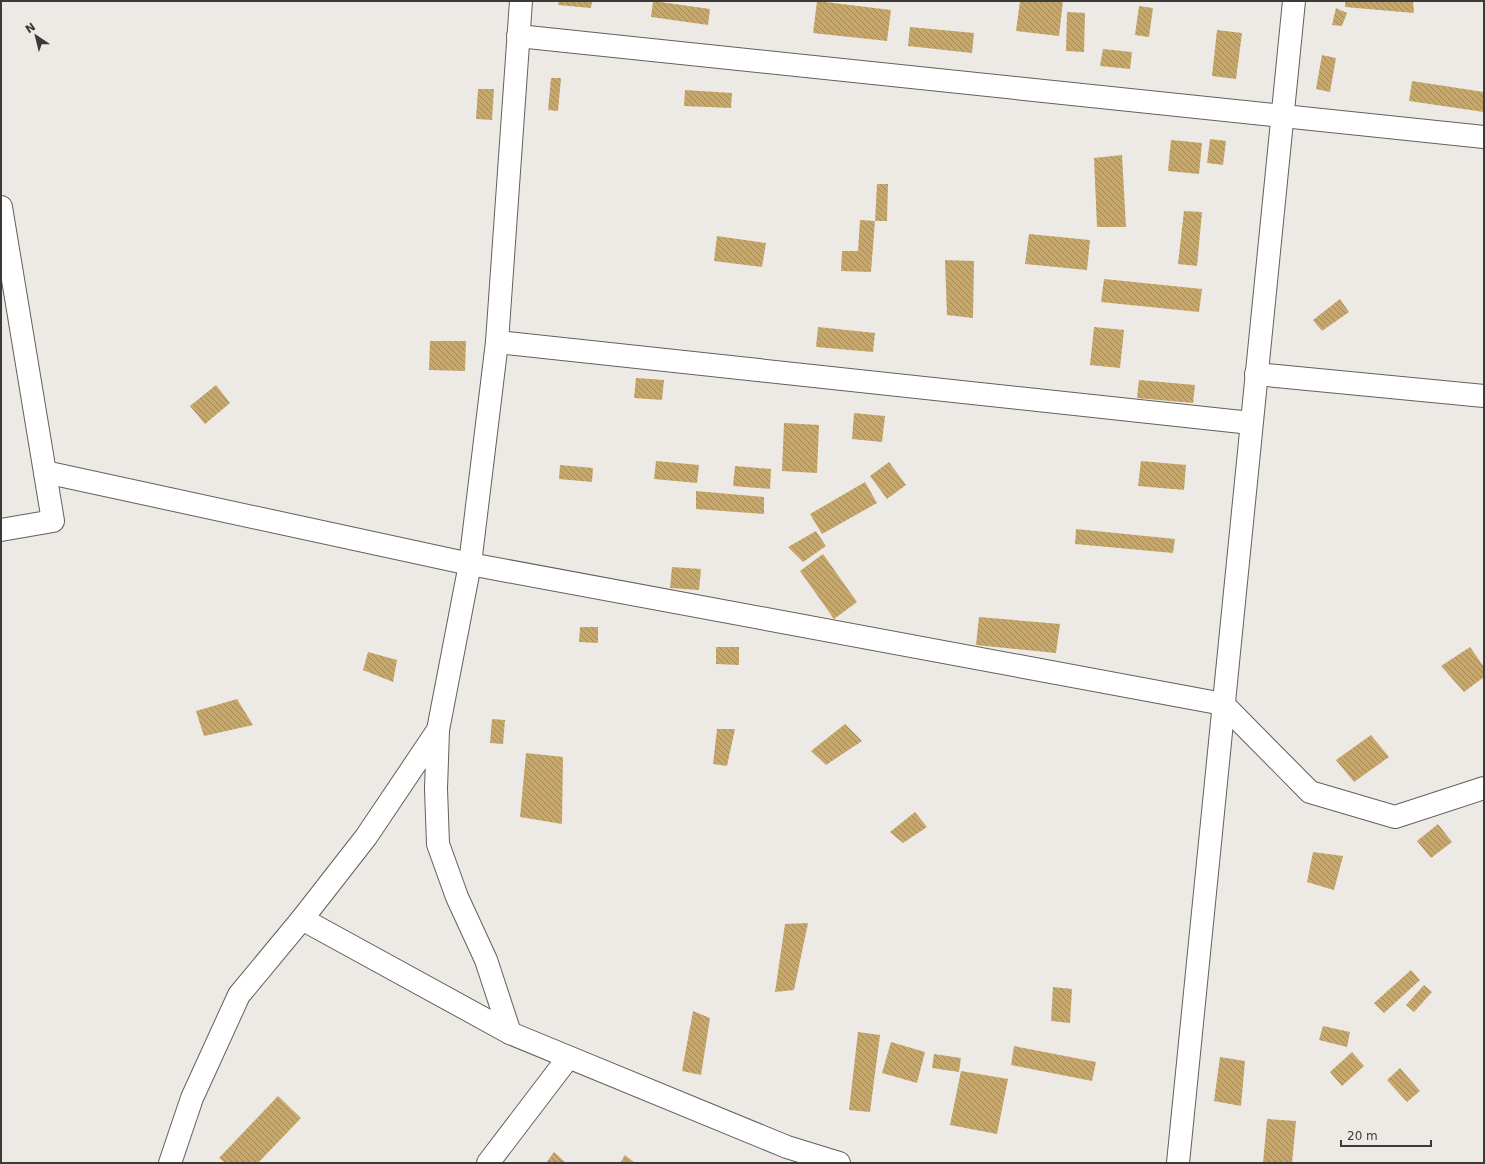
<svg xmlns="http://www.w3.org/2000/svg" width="1485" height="1164" viewBox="0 0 1485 1164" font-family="'DejaVu Sans',sans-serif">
<defs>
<pattern id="building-back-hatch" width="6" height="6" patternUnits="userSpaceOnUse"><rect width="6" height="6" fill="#c8a76a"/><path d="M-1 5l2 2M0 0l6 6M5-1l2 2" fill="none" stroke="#a48958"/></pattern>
</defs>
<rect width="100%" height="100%" fill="#edeae5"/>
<!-- building -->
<g fill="url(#building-back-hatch)">
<path d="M 559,1 L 592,1 L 591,8 L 558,5 Z"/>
<path d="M 653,1 L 710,9 L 708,25 L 651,17 Z"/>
<path d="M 817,1 L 891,10 L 887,41 L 813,33 Z"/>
<path d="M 1020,1 L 1063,1 L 1059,36 L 1016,31 Z"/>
<path d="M 1345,1 L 1413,1 L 1414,13 L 1345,7 Z"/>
<path d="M 1139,6 L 1153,8 L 1149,37 L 1135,35 Z"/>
<path d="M 1336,8 L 1347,13 L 1342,26 L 1332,25 Z"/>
<path d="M 1067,12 L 1085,13 L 1084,52 L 1066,51 Z"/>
<path d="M 910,27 L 974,33 L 972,53 L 908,46 Z"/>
<path d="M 1217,30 L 1242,33 L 1236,79 L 1212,76 Z"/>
<path d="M 1103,49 L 1132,52 L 1130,69 L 1100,66 Z"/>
<path d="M 1322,55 L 1336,58 L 1330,92 L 1316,89 Z"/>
<path d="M 551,78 L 561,78 L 558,111 L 548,110 Z"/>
<path d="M 1412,81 L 1484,92 L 1484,112 L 1409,101 Z"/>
<path d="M 478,89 L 494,89 L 492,120 L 476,119 Z"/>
<path d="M 685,90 L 732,93 L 731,108 L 684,106 Z"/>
<path d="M 1210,139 L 1226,141 L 1223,165 L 1207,163 Z"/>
<path d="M 1171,140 L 1202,143 L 1199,174 L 1168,171 Z"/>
<path d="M 1122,155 L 1126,227 L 1097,227 L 1094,158 Z"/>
<path d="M 877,184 L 888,184 L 887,221 L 875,221 Z"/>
<path d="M 1184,211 L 1202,212 L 1197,266 L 1178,264 Z"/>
<path d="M 860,220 L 875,221 L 871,272 L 841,271 L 842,251 L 858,251 Z"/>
<path d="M 1029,234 L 1090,240 L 1087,270 L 1025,264 Z"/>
<path d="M 717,236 L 766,243 L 762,267 L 714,261 Z"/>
<path d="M 945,260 L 974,261 L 973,318 L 947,315 Z"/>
<path d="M 1104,279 L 1202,289 L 1199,312 L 1101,302 Z"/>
<path d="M 1340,299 L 1349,312 L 1322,331 L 1313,320 Z"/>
<path d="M 818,327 L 875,333 L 873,352 L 816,347 Z"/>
<path d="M 1094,327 L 1124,330 L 1120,368 L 1090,365 Z"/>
<path d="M 430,341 L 466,341 L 465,371 L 429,370 Z"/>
<path d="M 636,378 L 664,380 L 662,400 L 634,398 Z"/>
<path d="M 1139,380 L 1195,385 L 1193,403 L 1137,398 Z"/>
<path d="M 216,385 L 230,403 L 205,424 L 190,406 Z"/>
<path d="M 854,413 L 885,416 L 882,442 L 852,439 Z"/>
<path d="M 784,423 L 819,425 L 817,473 L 782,471 Z"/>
<path d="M 656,461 L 699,465 L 697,483 L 654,479 Z"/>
<path d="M 1141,461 L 1186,465 L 1184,490 L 1138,486 Z"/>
<path d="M 889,462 L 906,485 L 887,499 L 870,476 Z"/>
<path d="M 560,465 L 593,468 L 592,482 L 559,479 Z"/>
<path d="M 735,466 L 771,469 L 770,489 L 733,486 Z"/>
<path d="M 865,482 L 877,503 L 822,534 L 810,514 Z"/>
<path d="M 696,491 L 764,497 L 764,514 L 696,509 Z"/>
<path d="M 1076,529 L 1175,539 L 1173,553 L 1075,544 Z"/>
<path d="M 816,531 L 826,546 L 803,562 L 788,547 Z"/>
<path d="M 823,554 L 857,602 L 834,619 L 800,571 Z"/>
<path d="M 672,567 L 701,569 L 699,590 L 670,588 Z"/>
<path d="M 979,617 L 1060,624 L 1056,653 L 976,645 Z"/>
<path d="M 580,627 L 598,627 L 598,643 L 579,642 Z"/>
<path d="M 716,647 L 739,647 L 739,665 L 716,664 Z"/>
<path d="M 1470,647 L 1484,667 L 1484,677 L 1464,692 L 1441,666 Z"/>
<path d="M 368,652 L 397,660 L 393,682 L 363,670 Z"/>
<path d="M 237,699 L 253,725 L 204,736 L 196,711 Z"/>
<path d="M 492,719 L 505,720 L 503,744 L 490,743 Z"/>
<path d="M 845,724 L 862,741 L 826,765 L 811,751 Z"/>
<path d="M 717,729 L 735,729 L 727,766 L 713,764 Z"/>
<path d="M 1371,735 L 1389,757 L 1354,782 L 1336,760 Z"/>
<path d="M 526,753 L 563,757 L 562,824 L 520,817 Z"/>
<path d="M 915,812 L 927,827 L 903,843 L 890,832 Z"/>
<path d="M 1438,824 L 1452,842 L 1431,858 L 1417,841 Z"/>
<path d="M 1313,852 L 1343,856 L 1334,890 L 1307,882 Z"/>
<path d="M 808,923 L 794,990 L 775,992 L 785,924 Z"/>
<path d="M 1411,970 L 1420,980 L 1384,1013 L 1374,1003 Z"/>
<path d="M 1424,985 L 1432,992 L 1414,1012 L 1406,1005 Z"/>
<path d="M 1053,987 L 1072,989 L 1070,1023 L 1051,1021 Z"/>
<path d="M 693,1011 L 710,1018 L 701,1075 L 682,1071 Z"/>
<path d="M 1323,1026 L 1350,1032 L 1347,1047 L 1319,1040 Z"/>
<path d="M 858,1032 L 880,1035 L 870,1112 L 849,1110 Z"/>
<path d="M 891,1042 L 925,1052 L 917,1083 L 882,1073 Z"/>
<path d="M 1014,1046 L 1096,1062 L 1092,1081 L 1011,1065 Z"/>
<path d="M 1352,1052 L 1364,1066 L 1342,1086 L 1330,1072 Z"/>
<path d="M 934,1054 L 961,1058 L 959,1072 L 932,1068 Z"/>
<path d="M 1220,1057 L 1245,1061 L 1241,1106 L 1214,1101 Z"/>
<path d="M 1400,1068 L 1420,1091 L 1407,1102 L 1387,1080 Z"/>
<path d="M 961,1071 L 1008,1079 L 997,1134 L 950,1125 Z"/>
<path d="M 278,1096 L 301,1118 L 258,1163 L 225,1163 L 219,1158 Z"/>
<path d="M 1267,1119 L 1296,1121 L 1292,1163 L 1263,1163 Z"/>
<path d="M 554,1152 L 566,1163 L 546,1163 Z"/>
<path d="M 625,1155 L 635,1163 L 620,1163 Z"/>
</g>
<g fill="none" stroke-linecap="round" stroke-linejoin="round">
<defs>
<g id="minor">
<path d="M 518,36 L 1484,137"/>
<path d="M 1,207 L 53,521 L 1,530"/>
<path d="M 497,342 L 1251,423"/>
<path d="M 1256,374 L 1484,396"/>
<path d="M 45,472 L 470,564 L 1223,704 L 1310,792 L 1395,817 L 1484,788"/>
<path d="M 438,730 L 436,789 L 438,844 L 457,897 L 486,960 L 510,1033"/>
<path d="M 302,919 L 510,1033 L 787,1147 L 839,1163"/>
<path d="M 170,1163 L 192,1098 L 239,995 L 302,919 L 366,837 L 438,730 L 470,564 L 497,342 L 521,1"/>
<path d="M 488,1163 L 568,1058"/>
<path d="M 1178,1163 L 1294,1"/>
</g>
</defs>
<!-- minor casing -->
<use href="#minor" stroke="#62605b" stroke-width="24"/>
<!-- minor -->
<use href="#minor" stroke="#fff" stroke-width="22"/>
</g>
<!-- border -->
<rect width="1485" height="1164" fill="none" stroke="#3b3a38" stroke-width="4"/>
<!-- north arrow -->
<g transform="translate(36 36) rotate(325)" stroke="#edeae5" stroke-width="3" paint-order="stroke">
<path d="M0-3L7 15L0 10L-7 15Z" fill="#3b3a38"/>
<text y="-6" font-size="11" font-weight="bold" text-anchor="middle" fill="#3b3a38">N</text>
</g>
<!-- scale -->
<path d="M1341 1140v6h90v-6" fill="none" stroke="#3b3a38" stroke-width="2"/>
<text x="1347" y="1140" font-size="12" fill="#3b3a38" stroke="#edeae5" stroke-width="3" paint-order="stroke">20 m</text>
</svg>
